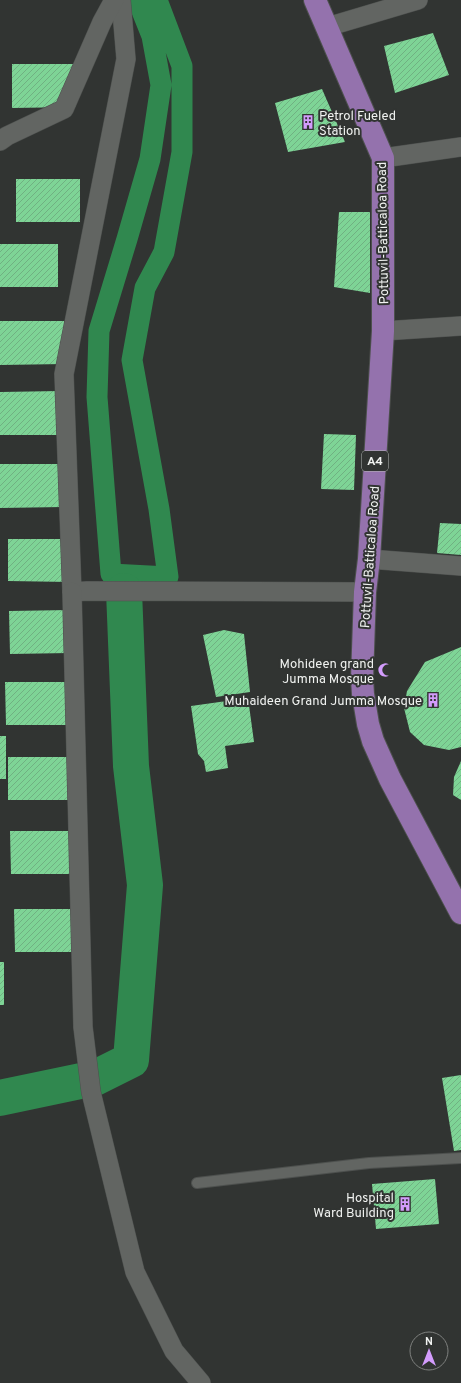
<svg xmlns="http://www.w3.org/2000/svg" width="461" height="1383" viewBox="0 0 461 1383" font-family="Overpass,sans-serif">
<defs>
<pattern id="building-hatch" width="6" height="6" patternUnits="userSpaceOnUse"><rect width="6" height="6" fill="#7ed496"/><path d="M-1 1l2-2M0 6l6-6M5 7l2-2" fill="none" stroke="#70b182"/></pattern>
</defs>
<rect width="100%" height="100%" fill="#313432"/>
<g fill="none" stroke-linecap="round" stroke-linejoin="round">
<!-- canal -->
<path stroke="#30884f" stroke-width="21" d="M 140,0 L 138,1 L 152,36 L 161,85 L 150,159 L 127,239 L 99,331 L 97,397 L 111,574 L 168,577 L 159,509 L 132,360 L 145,288 L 164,252 L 182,152 L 182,66 L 157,0"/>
<!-- river -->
<path stroke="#30884f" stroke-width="36" d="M 0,1098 L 95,1078 L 131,1060 L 145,885 L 131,766 L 124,591"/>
</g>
<!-- building -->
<g fill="url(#building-hatch)">
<path d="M 433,33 L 449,75 L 395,93 L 384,46 Z"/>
<path d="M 12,64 L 76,64 L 76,107 L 12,108 Z"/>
<path d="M 322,89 L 345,142 L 288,152 L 275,103 Z"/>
<rect x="16" y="179" width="64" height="43"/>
<path d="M 339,212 L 370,212 L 370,293 L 334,287 Z"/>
<rect x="0" y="244" width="58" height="43"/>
<path d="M 0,321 L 64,321 L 65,364 L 0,365 Z"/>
<path d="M 60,391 L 60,435 L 0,435 L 0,392 Z"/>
<path d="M 324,434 L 356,435 L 354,490 L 321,489 Z"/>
<path d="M 0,464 L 62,464 L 63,507 L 0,508 Z"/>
<path d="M 440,523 L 461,524 L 461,555 L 437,553 Z"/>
<path d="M 8,539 L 69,539 L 69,582 L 8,581 Z"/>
<path d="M 69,610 L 70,653 L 10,654 L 9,611 Z"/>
<path d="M 224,630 L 244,634 L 250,692 L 216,697 L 203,635 Z"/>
<path d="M 461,647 L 461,747 L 449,750 L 424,745 L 410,732 L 404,708 L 407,691 L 425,662 Z"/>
<path d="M 5,682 L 69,682 L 70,725 L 6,725 Z"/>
<path d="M 248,698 L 254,742 L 225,746 L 228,768 L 206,772 L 204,761 L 198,754 L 191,706 Z"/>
<rect x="0" y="736" width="6" height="43"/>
<rect x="8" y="757" width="64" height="43"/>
<path d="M 461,761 L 461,800 L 453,795 L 454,777 Z"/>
<path d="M 10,831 L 75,831 L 75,874 L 11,874 Z"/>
<path d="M 14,909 L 79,909 L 79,952 L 15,952 Z"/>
<rect x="0" y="962" width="4" height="43"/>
<path d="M 461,1075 L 461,1150 L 454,1151 L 442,1078 Z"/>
<path d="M 435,1179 L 439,1224 L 376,1229 L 372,1184 Z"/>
</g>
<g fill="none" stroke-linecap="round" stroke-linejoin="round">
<defs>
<path id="service" d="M 197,1183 L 369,1163 L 461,1158"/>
<g id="minor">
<path d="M 121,0 L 126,59 L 64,374 L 72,592 L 87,591 L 365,592"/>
<path d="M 327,27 L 418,0"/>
<path d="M 0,141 L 7,136 L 64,109 L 102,22 L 114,0"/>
<path d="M 383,158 L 461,147"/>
<path d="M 383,331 L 461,326"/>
<path d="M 369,559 L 461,566"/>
<path d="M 72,592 L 83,1027 L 91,1092 L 135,1272 L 174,1351 L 201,1383"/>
</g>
<path id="trunk" d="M 315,0 L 383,158 L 383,331 L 369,559 L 365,592 L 362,679 L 363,694 L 368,724 L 373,741 L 390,779 L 461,913"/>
</defs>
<!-- service casing -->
<use href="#service" stroke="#4d504e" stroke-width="12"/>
<!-- minor casing -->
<use href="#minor" stroke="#4d504e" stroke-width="20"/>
<!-- trunk casing -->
<use href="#trunk" stroke="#4d504e" stroke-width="24"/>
<!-- service -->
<use href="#service" stroke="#626562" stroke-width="10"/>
<!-- minor -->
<use href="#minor" stroke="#626562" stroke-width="19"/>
<!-- trunk -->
<use href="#trunk" stroke="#9472ad" stroke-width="22"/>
</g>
<!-- icons -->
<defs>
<symbol id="building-bare" viewBox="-9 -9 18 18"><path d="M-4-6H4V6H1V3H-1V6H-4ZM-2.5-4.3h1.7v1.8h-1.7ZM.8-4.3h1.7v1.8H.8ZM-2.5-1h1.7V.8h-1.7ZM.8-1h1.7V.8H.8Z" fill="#d39cfc" stroke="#313432" stroke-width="2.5" paint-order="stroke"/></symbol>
<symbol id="mosque-bare" viewBox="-9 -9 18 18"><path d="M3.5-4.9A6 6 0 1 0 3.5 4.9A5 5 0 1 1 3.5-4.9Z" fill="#d39cfc" stroke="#313432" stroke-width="2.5" paint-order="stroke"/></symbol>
</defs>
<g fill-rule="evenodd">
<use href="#building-bare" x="298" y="112" width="20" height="20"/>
<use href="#mosque-bare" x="375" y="660" width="20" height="20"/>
<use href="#building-bare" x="423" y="690" width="20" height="20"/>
<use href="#building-bare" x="395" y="1194" width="20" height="20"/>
</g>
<g text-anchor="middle" stroke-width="4" stroke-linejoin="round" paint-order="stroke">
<!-- shield labels -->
<rect fill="#313432" stroke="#b7bab8" stroke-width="1" x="362" y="451" width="26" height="20" rx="3"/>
<g font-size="12" font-weight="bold" fill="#f1f3f1">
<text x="375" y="465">A4</text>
</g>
<!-- poi labels -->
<g font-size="13" fill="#f1f3f1" stroke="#313432" text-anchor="end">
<text x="319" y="120" text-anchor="start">Petrol Fueled<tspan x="319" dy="15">Station</tspan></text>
<text x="374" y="668">Mohideen grand<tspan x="374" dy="15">Jumma Mosque</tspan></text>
<text x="422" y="705">Muhaideen Grand Jumma Mosque</text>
<text x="394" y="1202">Hospital<tspan x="394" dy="15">Ward Building</tspan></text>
</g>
<!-- street labels -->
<g font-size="13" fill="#f1f3f1" stroke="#313432">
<text transform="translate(382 233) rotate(-91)" y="5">Pottuvil-Batticaloa Road</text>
<text transform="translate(369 557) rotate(-86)" y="5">Pottuvil-Batticaloa Road</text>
</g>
</g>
<!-- north arrow -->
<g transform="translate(429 1351)"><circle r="19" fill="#313432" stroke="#7e807e"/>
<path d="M0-3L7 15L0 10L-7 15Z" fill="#d39cfc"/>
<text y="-6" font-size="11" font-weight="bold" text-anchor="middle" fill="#f1f3f1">N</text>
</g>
</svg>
